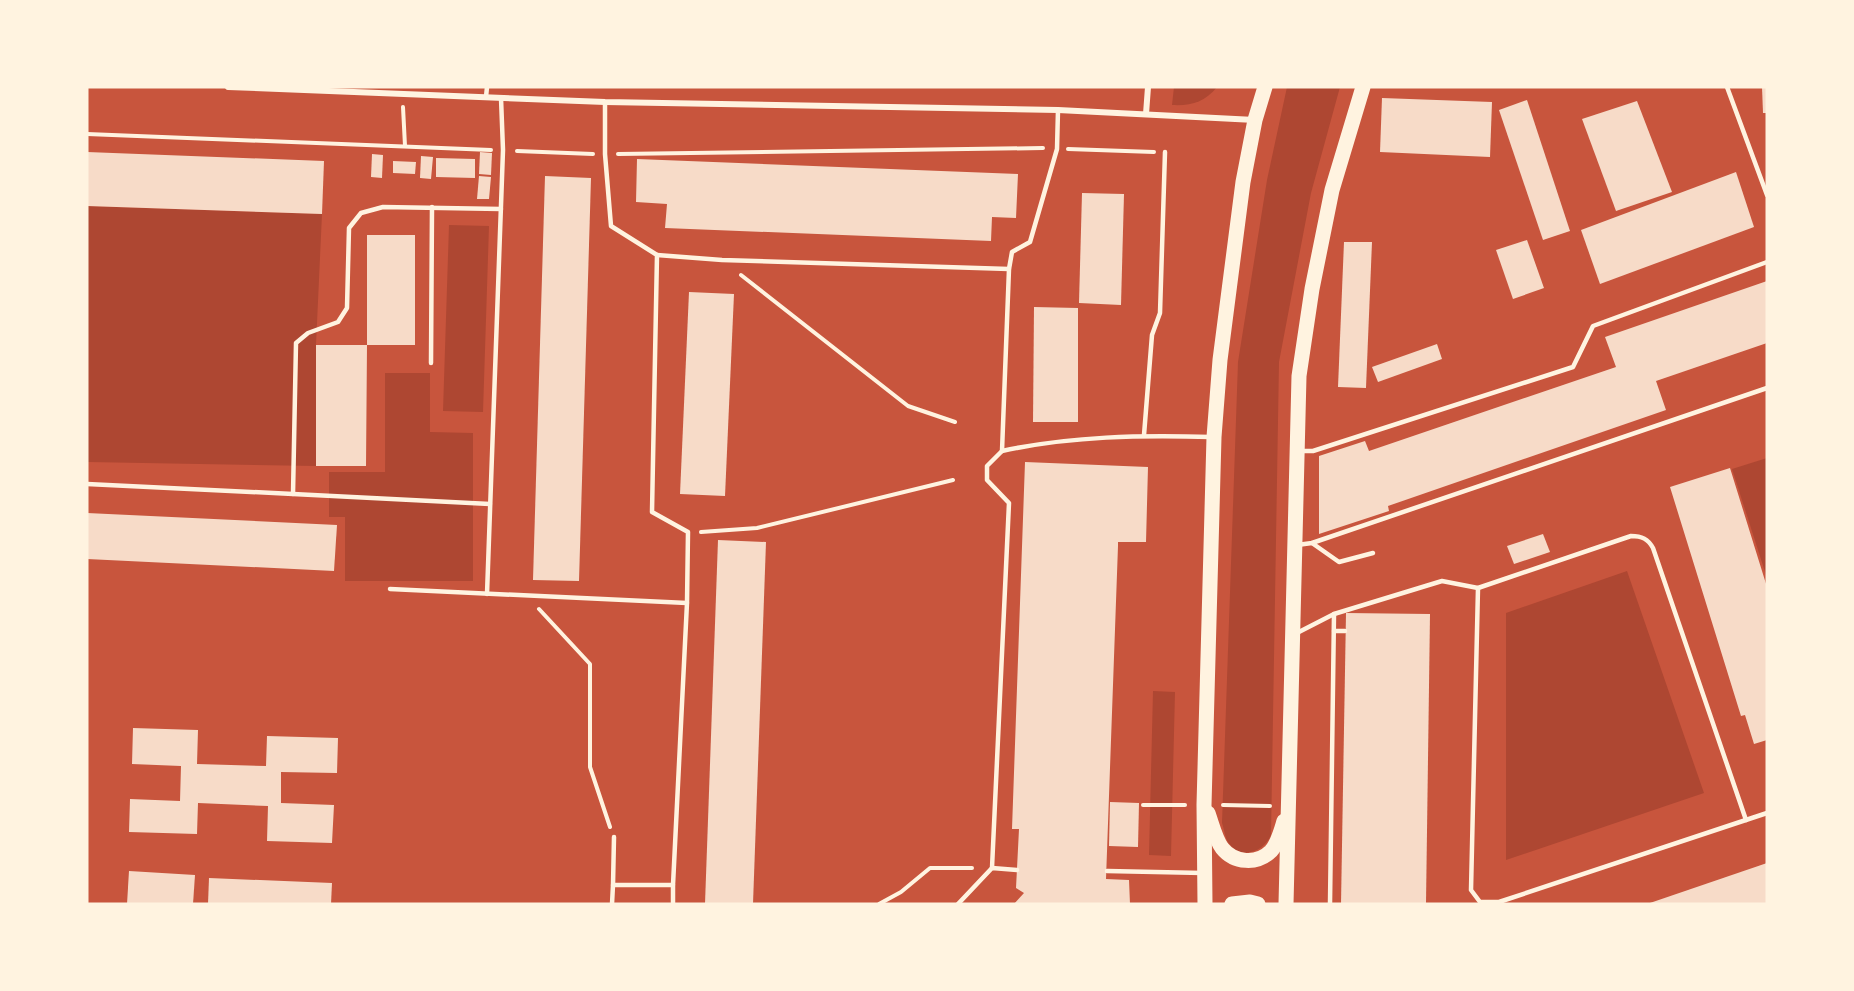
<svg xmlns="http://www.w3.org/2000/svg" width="1854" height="991" viewBox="0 0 1854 991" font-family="Mulish,sans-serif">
<rect width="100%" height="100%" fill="#c8553d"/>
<!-- green -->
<g fill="#ae4732">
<path d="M 1174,87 L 1217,87 C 1205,102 1191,106 1172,105 Z"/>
<path d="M 1287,87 L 1340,87 L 1311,193 L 1279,362 L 1271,835 C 1264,852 1240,861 1228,842 C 1225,837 1224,829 1222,823 L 1238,362 L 1267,180 Z"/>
<path d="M 87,206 L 322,214 L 316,345 L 316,466 L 87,462 Z"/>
<path d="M 449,225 L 489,226 L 483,412 L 443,411 Z"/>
<path d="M 385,373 L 430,373 L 430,432 L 473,433 L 473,581 L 345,581 L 345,517 L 329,517 L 329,472 L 385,472 Z"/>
<path d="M 1767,458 L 1767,578 L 1732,469 Z"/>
<path d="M 1627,571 L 1704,793 L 1506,860 L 1506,613 Z"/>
<path d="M 1153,691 L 1175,692 L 1171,856 L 1149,855 Z"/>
</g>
<!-- building -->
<g fill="#f7dbc8">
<path d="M 1762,87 L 1767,87 L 1767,113 L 1763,113 Z"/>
<path d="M 1382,98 L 1492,102 L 1490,157 L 1380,152 Z"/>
<path d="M 1527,100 L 1570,231 L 1543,240 L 1499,110 Z"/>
<path d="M 1637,101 L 1672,192 L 1616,211 L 1582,119 Z"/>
<path d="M 87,152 L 324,161 L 322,214 L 87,206 Z"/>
<path d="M 480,152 L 492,153 L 491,175 L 479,174 Z"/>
<path d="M 372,154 L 383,155 L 382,178 L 371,177 Z"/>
<path d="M 421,156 L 433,157 L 431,179 L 420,178 Z"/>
<path d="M 436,158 L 475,159 L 475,178 L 436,177 Z"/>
<path d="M 637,159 L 1018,174 L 1016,218 L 992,217 L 991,241 L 665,228 L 667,204 L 636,202 Z"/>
<path d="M 393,161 L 416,162 L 415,174 L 393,173 Z"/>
<path d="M 1736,172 L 1754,227 L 1600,284 L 1581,230 Z"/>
<path d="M 479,176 L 491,177 L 489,199 L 477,199 Z"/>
<path d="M 545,176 L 591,178 L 579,581 L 533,580 Z"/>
<path d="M 1082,193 L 1124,194 L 1121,305 L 1079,303 Z"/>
<path d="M 367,235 L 415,235 L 415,345 L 367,345 L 366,466 L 316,466 L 316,345 L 367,345 Z"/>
<path d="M 1527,240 L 1544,288 L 1513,299 L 1496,250 Z"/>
<path d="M 1344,242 L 1372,242 L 1366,388 L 1338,387 Z"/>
<path d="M 1767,281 L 1767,343 L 1656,381 L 1666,410 L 1388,506 L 1389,511 L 1319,534 L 1319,456 L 1365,441 L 1369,451 L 1616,367 L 1605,337 Z"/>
<path d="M 689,292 L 734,294 L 725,496 L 680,494 Z"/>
<path d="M 1034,307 L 1078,308 L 1078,422 L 1033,422 Z"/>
<path d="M 1437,344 L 1442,359 L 1378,382 L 1372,367 Z"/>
<path d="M 1025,462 L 1148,467 L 1146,542 L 1118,542 L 1118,546 L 1106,879 L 1129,880 L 1130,904 L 1014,904 L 1024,893 L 1016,888 L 1019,829 L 1012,829 Z"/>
<path d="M 1730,468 L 1767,587 L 1767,740 L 1754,744 L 1745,715 L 1741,716 L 1670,487 Z"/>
<path d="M 87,513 L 337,525 L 334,571 L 87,559 Z"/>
<path d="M 1543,534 L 1550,552 L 1514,564 L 1507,546 Z"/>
<path d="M 718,540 L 766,542 L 753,904 L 705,904 Z"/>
<path d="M 1346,613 L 1430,614 L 1426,904 L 1341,904 Z"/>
<path d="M 133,728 L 198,730 L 197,764 L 266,766 L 267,736 L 338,738 L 337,773 L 281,772 L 281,803 L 334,805 L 332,843 L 267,841 L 268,806 L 198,803 L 197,834 L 129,832 L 130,799 L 180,801 L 181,766 L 132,764 Z"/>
<path d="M 1110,802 L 1139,803 L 1138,847 L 1109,846 Z"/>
<path d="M 1767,863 L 1767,904 L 1647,904 Z"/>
<path d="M 129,871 L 195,875 L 193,904 L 127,904 Z"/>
<path d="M 209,878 L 332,883 L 331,904 L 208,904 Z"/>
</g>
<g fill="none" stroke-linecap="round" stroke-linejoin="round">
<!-- path -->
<g stroke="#fff3e0" stroke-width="4">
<path d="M 403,107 L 405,146"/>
<path d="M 87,134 L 491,150"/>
<path d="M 1068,149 L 1154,152"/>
<path d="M 517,151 L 593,154"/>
<path d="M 618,154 L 1043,148"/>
<path d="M 741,275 L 908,406 L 955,422"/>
<path d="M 701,532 L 757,528 L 953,480"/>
<path d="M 539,609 L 590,664 L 590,767 L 610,827"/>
<path d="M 1143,805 L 1185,805"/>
<path d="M 1223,805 L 1270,806"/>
<path d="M 879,904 L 901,892 L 930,868 L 972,868"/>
</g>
<!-- service -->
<g stroke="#fff3e0" stroke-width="4.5">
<path d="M 1727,87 L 1767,195"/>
<path d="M 486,97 L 487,87"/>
<path d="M 605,102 L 605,154 L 611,226 L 657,255 L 652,512 L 688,532 L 687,603 L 673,885 L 613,885 L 612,904"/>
<path d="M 657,255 L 722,260 L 1009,269"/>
<path d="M 431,363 L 432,207"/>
<path d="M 1144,435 L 1152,335 L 1160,313 L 1165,152"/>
<path d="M 1002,451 C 1071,436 1141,435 1211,437"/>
<path d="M 1300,451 L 1313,451 L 1573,367 L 1593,326 L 1767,262"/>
<path d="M 87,484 L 293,494 L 296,343 L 308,333 L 338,322 L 347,308 L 349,228 L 361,213 L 383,207 L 501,209"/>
<path d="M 293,494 L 490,504"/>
<path d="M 1312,543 L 1339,562 L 1373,553"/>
<path d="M 1297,545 L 1312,543 L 1767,388"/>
<path d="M 1478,588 L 1471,890 L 1480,902 L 1499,902 L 1767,813"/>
<path d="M 390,589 L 687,603"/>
<path d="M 487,594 L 503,150 L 501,98"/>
<path d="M 1334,631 L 1345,631"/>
<path d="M 1295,634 L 1334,614 L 1442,581 L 1478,588 L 1631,536 C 1642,536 1648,539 1653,548 L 1746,820"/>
<path d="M 992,868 L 1009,503 L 987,480 L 987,466 L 1002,451 L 1009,269 L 1012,252 L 1030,242 L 1057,149 L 1058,110"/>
<path d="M 1107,871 L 1203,873"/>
<path d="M 613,885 L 614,837"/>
<path d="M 673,904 L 673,885"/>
<path d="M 958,904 L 992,868 L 1017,870"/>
<path d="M 1330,904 L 1334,614"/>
</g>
<!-- minor -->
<g stroke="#fff3e0" stroke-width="6">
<path d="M 228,87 L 605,102 L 1058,110 L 1255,120"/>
<path d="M 1146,114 L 1148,87"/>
</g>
<!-- primary -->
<g stroke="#fff3e0" stroke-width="15">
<path d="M 1208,813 C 1212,824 1215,838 1222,848 C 1234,863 1257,865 1271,851 C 1278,843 1281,831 1284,821"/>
<path d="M 1205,904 L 1204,805 L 1214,437 L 1220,360 L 1243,182 L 1255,120 L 1265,87"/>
<path d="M 1232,904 L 1250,902 L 1258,904"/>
<path d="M 1286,904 L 1299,376 L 1312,289 L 1332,190 L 1363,87"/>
</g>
</g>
<!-- border -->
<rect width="1854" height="991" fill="none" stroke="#fff3e0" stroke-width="177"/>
</svg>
